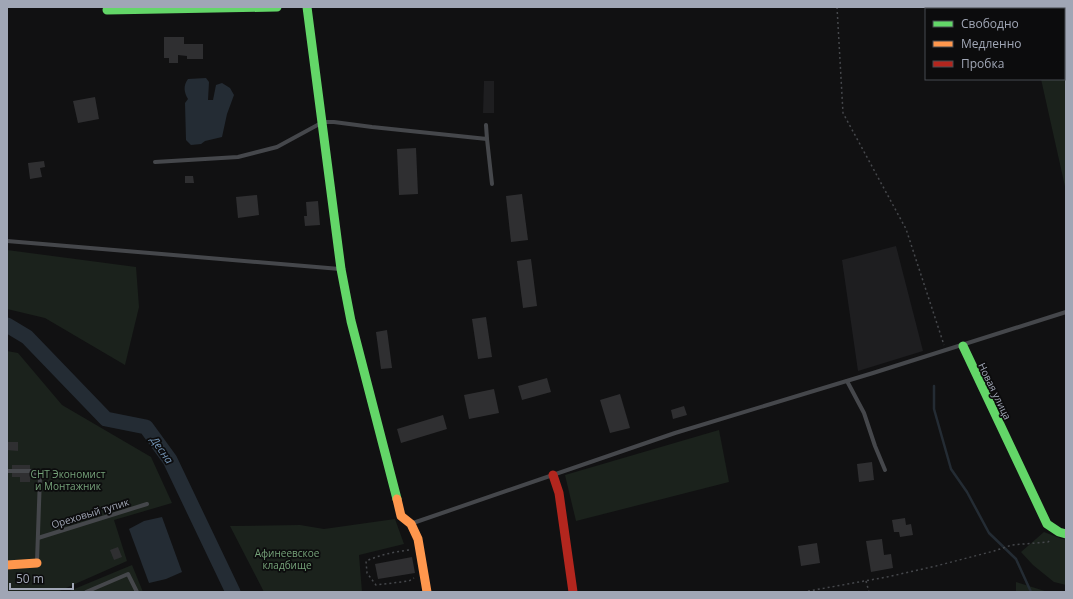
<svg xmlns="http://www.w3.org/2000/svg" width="1073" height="599" viewBox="0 0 1073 599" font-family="'Open Sans',sans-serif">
<rect width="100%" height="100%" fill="#111112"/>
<!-- built -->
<g fill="#1e1e20">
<path d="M 484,81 L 494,81 L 494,113 L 483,113 Z"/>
<path d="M 896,246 L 923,351 L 858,371 L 842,260 Z"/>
</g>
<!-- green -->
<g fill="#1b221c">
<path d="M 1050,7 L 1066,7 L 1066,191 L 1041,79 L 1064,79 L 1064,9 L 1050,9 Z"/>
<path d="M 7,250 L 136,267 L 139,307 L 125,365 L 45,318 L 7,309 Z"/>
<path d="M 7,351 L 18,353 L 62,405 L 151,457 L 172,503 L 114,520 L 127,561 L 57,592 L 7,592 Z"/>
<path d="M 719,430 L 729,482 L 576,521 L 565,475 Z"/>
<path d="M 395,519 L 404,544 L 359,555 L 362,592 L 264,592 L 230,526 L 300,525 L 324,529 Z"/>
<path d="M 1044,532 L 1062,539 L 1066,539 L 1066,585 L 1054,582 L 1033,565 L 1021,552 Z"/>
<path d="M 132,565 L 143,592 L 67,592 Z"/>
<path d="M 1016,582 L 1048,592 L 1010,592 L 1016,591 Z"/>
</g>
<!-- water -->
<g fill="#242c34">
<path d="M 206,78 L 209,82 L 208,100 L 213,100 L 216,85 L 222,83 L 230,88 L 234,95 L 227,114 L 222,137 L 205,141 L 201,144 L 191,145 L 186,140 L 185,103 L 188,99 C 184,92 183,86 188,79 Z"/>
<path d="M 162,517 L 182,572 L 166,579 L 149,583 L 129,529 L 144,521 Z"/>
</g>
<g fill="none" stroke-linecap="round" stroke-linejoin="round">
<!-- stream -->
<path stroke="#242c34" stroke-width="2.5" d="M 934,386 L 934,409 L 951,469 L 967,492 L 989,533 L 1016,559 L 1031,592"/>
<!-- river -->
<path stroke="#242c34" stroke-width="15" d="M 7,325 L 27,337 L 106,419 L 146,427 L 170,460 L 233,592"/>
</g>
<!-- building -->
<g fill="#2f2f31">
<path d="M 164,37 L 184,37 L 184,44 L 203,44 L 203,59 L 187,59 L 187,56 L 178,55 L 178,63 L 169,63 L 169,58 L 164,58 Z"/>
<path d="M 95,97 L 99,119 L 78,123 L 73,101 Z"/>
<path d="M 416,148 L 418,194 L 399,195 L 397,149 Z"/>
<path d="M 44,161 L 45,167 L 40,168 L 42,177 L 30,179 L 28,163 Z"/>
<path d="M 185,176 L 193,176 L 194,183 L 185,183 Z"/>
<path d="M 522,194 L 528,240 L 511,242 L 506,196 Z"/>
<path d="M 257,195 L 259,215 L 238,218 L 236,197 Z"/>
<path d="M 318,201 L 320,225 L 305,226 L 304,216 L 307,216 L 306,202 Z"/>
<path d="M 531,259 L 537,306 L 523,308 L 517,261 Z"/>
<path d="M 486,317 L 492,357 L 478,359 L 472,319 Z"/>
<path d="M 387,330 L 392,368 L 381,369 L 376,332 Z"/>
<path d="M 547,378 L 551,392 L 522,400 L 518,386 Z"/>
<path d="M 494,389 L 499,413 L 469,419 L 464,395 Z"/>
<path d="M 620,394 L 630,428 L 610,433 L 600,400 Z"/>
<path d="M 684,406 L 687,415 L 673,419 L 671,410 Z"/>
<path d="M 443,415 L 447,429 L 401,443 L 397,429 Z"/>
<path d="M 7,442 L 18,442 L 18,451 L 7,450 Z"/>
<path d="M 872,462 L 874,480 L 859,482 L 857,464 Z"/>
<path d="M 12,465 L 30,465 L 30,482 L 20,482 L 20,477 L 12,477 Z"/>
<path d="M 905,518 L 906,525 L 911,524 L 913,535 L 900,537 L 899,532 L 894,532 L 892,520 Z"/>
<path d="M 882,539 L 884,555 L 891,554 L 893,568 L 871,572 L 866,541 Z"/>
<path d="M 817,543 L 820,563 L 801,566 L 798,546 Z"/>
<path d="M 118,547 L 122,557 L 114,560 L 110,550 Z"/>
<path d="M 412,557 L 415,573 L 378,579 L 375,564 Z"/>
</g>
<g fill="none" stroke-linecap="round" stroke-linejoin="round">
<!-- path -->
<g stroke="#46484c" stroke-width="1.5" stroke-dasharray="2 3" stroke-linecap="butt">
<path d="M 837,7 L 843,113 L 906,229 L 944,345"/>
<path d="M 409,550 C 393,552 380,555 366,561 L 367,573 L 376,585 L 409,581 L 414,578"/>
<path d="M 866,581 L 869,592"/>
<path d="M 803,592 L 887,577 L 936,566 L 994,551 L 1012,545 L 1048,542 L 1051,540"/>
</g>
<!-- lane -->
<g stroke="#45474b" stroke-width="4">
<path d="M 487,139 L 492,184"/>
<path d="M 155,162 L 238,157 L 277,147 L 323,122 L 334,122 L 372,127 L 487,139 L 486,125"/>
<path d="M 7,241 L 340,269"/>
<path d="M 847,381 L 864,413 L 875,446 L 885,470"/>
<path d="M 7,471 L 32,471 L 40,477 L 37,561"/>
<path d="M 413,523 L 675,433 L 873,373 L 1066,312"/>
<path d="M 38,538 L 147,504"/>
<path d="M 86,592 L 128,574 L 137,592"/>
</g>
<!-- fast -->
<g stroke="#63d668" stroke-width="9">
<path d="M 307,7 L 341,269 L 351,321 L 397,499"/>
<path d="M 107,10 L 277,7"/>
<path d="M 963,346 L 1047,524 L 1059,532 L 1066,534"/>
</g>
<!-- slow -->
<g stroke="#ff974d" stroke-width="9">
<path d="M 397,499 L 401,516 L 411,524 L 418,539 L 427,592"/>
<path d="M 7,565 L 37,563"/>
</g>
<!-- jam -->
<path stroke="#b3261e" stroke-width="9" d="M 553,475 L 559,493 L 573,592"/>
</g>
<g text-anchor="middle" stroke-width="3.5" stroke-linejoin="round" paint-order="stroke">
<!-- street labels -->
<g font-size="10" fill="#a0a6b5" stroke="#0c0c0d">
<text transform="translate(995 391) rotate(64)" y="4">Новая улица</text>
<text transform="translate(90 513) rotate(-17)" y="4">Ореховый тупик</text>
</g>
<!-- park labels -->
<g font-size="10" fill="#75a279" stroke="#0c0c0d">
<text x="68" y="478">СНТ Экономист<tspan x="68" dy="12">и Монтажник</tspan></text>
<text x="287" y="557">Афинеевское<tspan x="287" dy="12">кладбище</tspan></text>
</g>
<!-- water labels -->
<g font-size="11" font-style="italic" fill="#7394b4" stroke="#0c0c0d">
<text transform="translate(162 450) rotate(55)" y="4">Десна</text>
</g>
</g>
<!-- border -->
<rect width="1073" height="599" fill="none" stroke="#a0a6b5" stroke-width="16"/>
<!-- legend -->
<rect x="925" y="8" width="140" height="72" fill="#0c0c0d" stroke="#474a50"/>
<rect x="933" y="21" width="20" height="6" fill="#63d668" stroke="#474a50"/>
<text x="961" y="28" font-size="12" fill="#a0a6b5">Свободно</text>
<rect x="933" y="41" width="20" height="6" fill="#ff974d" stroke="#474a50"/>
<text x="961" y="48" font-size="12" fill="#a0a6b5">Медленно</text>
<rect x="933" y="61" width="20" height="6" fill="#b3261e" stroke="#474a50"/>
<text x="961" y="68" font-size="12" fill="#a0a6b5">Пробка</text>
<!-- scale -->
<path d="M10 583v6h63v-6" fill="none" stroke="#a0a6b5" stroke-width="2"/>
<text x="16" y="583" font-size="12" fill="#a0a6b5" stroke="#0c0c0d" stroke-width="3" paint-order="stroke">50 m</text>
</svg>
